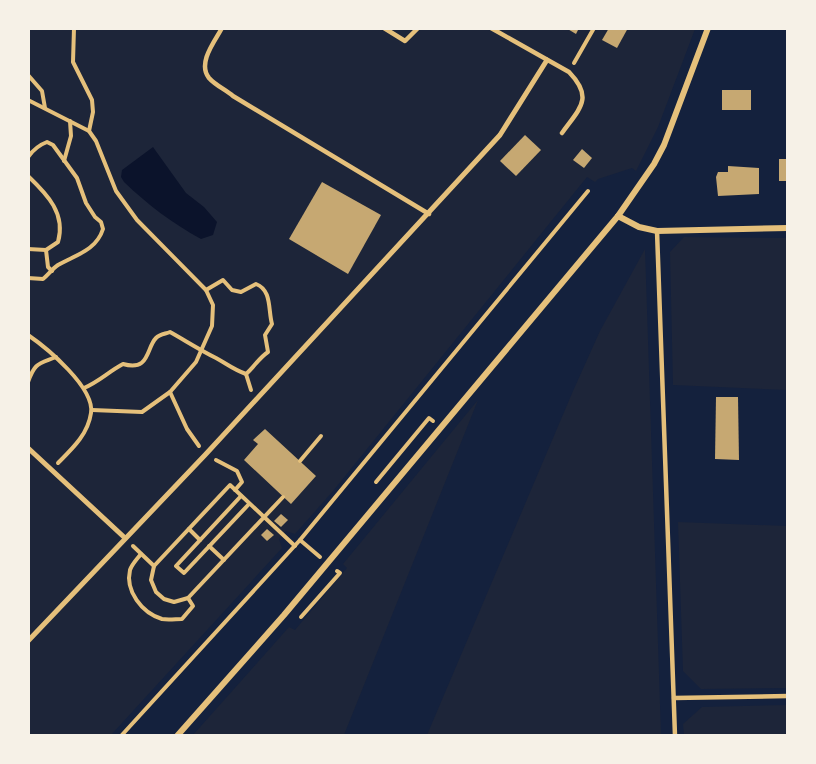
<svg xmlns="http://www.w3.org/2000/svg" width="816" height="764" viewBox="0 0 816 764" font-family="Roboto,sans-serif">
<rect width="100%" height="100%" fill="#14213d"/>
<!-- green -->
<g fill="#1d2539">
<path d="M 28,29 L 695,29 L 658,127 L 636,171 L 632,168 L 598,179 L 595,182 L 587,177 L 333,491 L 295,534 L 286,531 L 279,539 L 282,548 L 111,735 L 29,735 Z"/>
<path d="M 684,237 L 787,238 L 787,390 L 673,385 L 670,252 Z"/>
<path d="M 645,249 L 661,735 L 427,735 L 573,391 L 600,331 Z"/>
<path d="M 478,400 L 344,735 L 193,735 L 289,627 L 295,630 L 347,568 L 343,564 Z"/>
<path d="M 678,522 L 787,526 L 787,688 L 701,689 L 683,671 Z"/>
<path d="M 787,705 L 787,735 L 684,735 L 683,724 L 702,707 Z"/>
</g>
<!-- water -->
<path fill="#0b132b" d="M 153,147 L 186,193 L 204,207 L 217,222 L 213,235 L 201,239 C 172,223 148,205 124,182 L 121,177 L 122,170 Z"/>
<!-- building -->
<g fill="#c6a872">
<path d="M 566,28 L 579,28 L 576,34 Z"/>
<path d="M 609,28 L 628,28 L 617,48 L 602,40 Z"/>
<rect x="722" y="90" width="29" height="20"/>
<path d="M 525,135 L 541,150 L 516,176 L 500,161 Z"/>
<path d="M 582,149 L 592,158 L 584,168 L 573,160 Z"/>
<rect x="779" y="159" width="9" height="22"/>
<path d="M 728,166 L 759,168 L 759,194 L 718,196 L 716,177 L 718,172 L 728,172 Z"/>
<path d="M 322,182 L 381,215 L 348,274 L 289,239 Z"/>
<path d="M 716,397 L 738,397 L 739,460 L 715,459 Z"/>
<path d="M 265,429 L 316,476 L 291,504 L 244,460 L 258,444 L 253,440 Z"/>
<path d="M 281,514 L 288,520 L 281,527 L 274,521 Z"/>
<path d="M 267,529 L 274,535 L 267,541 L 261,535 Z"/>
</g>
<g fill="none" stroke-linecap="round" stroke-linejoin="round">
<!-- path -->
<g stroke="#e5c07b" stroke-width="4">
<path d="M 74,28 L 73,62 L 92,100 L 93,112 L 89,131"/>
<path d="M 574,63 L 594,28"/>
<path d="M 28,75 L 42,91 L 45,108"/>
<path d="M 28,100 L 89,131 L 96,141 L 116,191 L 137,220 L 206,290 L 213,305 L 212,326 L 196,362 L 170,392 L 142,412 L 92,410"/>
<path d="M 28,157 C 33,150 39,145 47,142 L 53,145 L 77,178 L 86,203 L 95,217 L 101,222 L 103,229 C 96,251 75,255 58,265 C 52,269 48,275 43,279 L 28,278"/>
<path d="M 64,161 L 71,136 L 70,121"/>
<path d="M 28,176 C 48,195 66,214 58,242 L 46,250 L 28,249"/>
<path d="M 46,250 L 48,267 L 52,271"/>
<path d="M 28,335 C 47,348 95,388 91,413 C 88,434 73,448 58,463"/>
<path d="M 246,374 L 251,390"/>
<path d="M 28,382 C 35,362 39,364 56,357"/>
<path d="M 84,388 C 100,381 108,372 123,364 C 150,372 146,348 156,338 C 160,334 165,334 170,332 C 186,341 200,350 216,358 C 227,364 234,370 246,374 C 254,367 259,358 268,352 L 265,335 L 272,324 C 268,310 272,290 256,284 L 241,292 L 232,290 L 223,280 L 206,290"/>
<path d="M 170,392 L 187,429 L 199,446"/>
<path d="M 216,460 L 237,471 L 242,482 L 235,490"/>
<path d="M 300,461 L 321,436"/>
<path d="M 376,482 L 429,418 L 433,421"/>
<path d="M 241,496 L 176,566 L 184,573 L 249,504"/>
<path d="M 283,497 L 188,598 L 174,602 L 164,599 L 156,592 L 151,580 L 154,566 L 230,485 L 295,546"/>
<path d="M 189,529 L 200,540"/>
<path d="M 300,540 L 320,557"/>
<path d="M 133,546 L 154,566"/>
<path d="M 209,546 L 224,560"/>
<path d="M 141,554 C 138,558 132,564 130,570 C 125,591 142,613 162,619 C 168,620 176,619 182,619 L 193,606 L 188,598"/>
<path d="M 301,617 L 340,573 L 337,571"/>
<path d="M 121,736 L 300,540 L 588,191"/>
</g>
<!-- service -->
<g stroke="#e5c07b" stroke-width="4.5">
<path d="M 222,28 C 215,41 197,63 209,78 C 215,85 226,90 233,96 L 429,214"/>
<path d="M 384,28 L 405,41 L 418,28"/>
<path d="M 491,28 L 569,72 C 594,98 580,108 562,133"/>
<path d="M 657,231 L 675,736"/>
<path d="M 674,698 L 788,696"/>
</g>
<!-- pedestrian -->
<g stroke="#e5c07b" stroke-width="5">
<path d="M 28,448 L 125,538"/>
<path d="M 28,641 L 205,455 L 500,135 L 547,60"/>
</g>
<!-- minor -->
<g stroke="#e5c07b" stroke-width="6">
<path d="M 618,216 L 639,227 L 657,231 L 788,228"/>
<path d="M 177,736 L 284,615 L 618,216 L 654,164 L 664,145 L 708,28"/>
</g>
</g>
<!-- border -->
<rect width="816" height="764" fill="none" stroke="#f6f1e7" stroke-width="60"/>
</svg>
